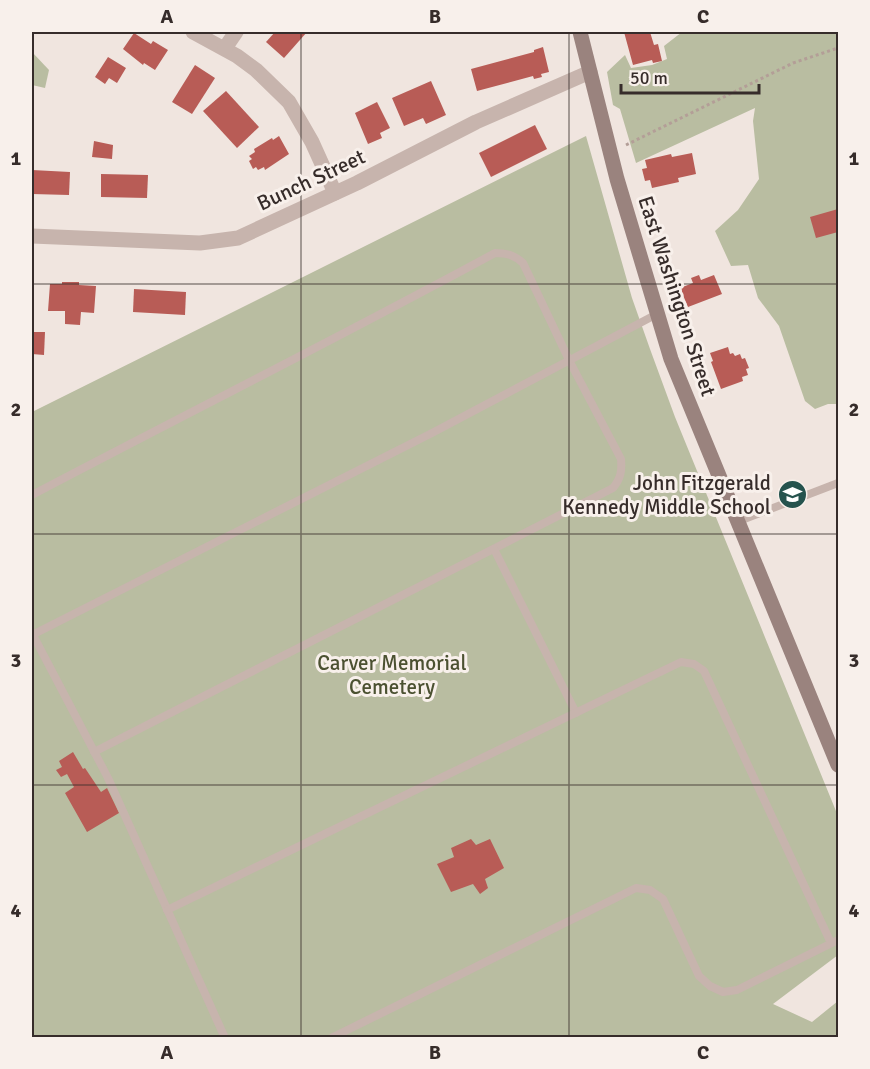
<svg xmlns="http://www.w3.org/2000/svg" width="870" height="1069" viewBox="0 0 870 1069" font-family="Signika,sans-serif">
<rect width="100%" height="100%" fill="#f0e5df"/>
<!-- green -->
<g fill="#b9bda1">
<path d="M 682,32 L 838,32 L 838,404 L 828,404 L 815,409 L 805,401 L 779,326 L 758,298 L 748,265 L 731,266 L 715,231 L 738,210 L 759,179 L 753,121 L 755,108 L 636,163 L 620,109 L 613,105 L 607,72 L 625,55 L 631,68 L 652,65 L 667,59 L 664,46 Z"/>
<path d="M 32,52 L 49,70 L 45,88 L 32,85 Z"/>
<path d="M 586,136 L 632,298 L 650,349 L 675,417 L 838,816 L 838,955 L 773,1004 L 812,1022 L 838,1001 L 838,1037 L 32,1038 L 32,412 Z"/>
</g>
<!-- building -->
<g fill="#b85c56">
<path d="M 275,32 L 307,32 L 284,58 L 266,42 Z"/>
<path d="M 624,32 L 650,32 L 654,45 L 658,44 L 662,61 L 653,63 L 652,60 L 633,65 Z"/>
<path d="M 134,33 L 151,44 L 153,41 L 168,50 L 155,70 L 144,63 L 143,65 L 123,49 Z"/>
<path d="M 543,47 L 549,72 L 541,74 L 542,77 L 534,79 L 533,76 L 477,91 L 471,69 L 534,52 L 534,50 Z"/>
<path d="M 108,57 L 126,68 L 117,83 L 109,78 L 105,84 L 95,77 Z"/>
<path d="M 195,65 L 215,78 L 192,114 L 172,102 Z"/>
<path d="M 431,81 L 446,115 L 426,124 L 423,118 L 404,126 L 392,98 Z"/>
<path d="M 226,91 L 259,127 L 237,148 L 203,111 Z"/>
<path d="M 377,102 L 390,128 L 380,133 L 382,138 L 368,144 L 355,113 Z"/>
<path d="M 535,125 L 547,149 L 491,177 L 479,153 Z"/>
<path d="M 279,136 L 289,154 L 265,170 L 264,167 L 258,170 L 256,167 L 253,169 L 249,161 L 252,159 L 249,156 L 255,152 L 254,149 L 272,138 L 273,140 Z"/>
<path d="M 94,141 L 113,145 L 112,159 L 92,157 Z"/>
<path d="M 692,153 L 696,174 L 678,178 L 679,182 L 652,188 L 650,180 L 645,181 L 642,169 L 647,168 L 645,160 L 671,154 L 672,157 Z"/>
<path d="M 32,170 L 70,172 L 69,195 L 32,194 Z"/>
<path d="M 101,174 L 148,175 L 147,198 L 101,197 Z"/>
<path d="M 838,209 L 838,232 L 816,238 L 810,217 Z"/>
<path d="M 699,275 L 701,280 L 714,275 L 722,294 L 688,307 L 680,288 L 693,283 L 691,278 Z"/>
<path d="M 62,282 L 79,282 L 79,285 L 96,286 L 94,313 L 81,312 L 80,325 L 65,324 L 65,311 L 48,311 L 50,284 L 62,284 Z"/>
<path d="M 134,289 L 186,292 L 185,315 L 133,312 Z"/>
<path d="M 32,332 L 45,332 L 44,355 L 32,354 Z"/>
<path d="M 728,347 L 730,354 L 733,353 L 735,356 L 740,354 L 742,359 L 745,358 L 749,368 L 746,369 L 748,375 L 742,377 L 743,381 L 721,389 L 711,362 L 713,361 L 710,353 Z"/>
<path d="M 73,752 L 83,769 L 85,768 L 101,792 L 107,788 L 119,813 L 87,832 L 65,793 L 74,787 L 67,774 L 61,777 L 56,770 L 62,767 L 59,761 Z"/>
<path d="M 471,839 L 476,845 L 490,839 L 504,868 L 485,879 L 488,888 L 480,894 L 473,884 L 451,892 L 437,864 L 454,857 L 451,848 Z"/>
</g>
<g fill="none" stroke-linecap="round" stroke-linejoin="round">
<!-- path -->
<path stroke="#b39e97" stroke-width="3" stroke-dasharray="3 3" stroke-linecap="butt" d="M 626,145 L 793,63 L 838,48"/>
<!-- service -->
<g stroke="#c7b4ad" stroke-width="8">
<path d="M 32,495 C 186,414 342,336 495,253 C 507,253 514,255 523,263 L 570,362 L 621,459 C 622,471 621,478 613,488 L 94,752"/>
<path d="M 739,521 L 838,483"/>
<path d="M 494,549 L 576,713"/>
<path d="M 32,633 L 108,778 L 225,1038"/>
<path d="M 32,635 L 432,433 L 657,314"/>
<path d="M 167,910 L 681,662 L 694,664 L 704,671 L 831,943"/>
<path d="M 331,1038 L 636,888 L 650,890 L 663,899 L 699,976 L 710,986 L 723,992 L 737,990 L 838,940"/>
</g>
<!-- minor -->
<g stroke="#c7b4ad" stroke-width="15">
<path d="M 193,32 L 237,56 L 256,70 L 289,102 L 312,142 L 335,193"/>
<path d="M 225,48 L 236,32"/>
<path d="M 32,236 L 200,243 L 238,238 L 357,183 L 476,122 L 590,72"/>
</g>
<!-- secondary -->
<path stroke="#9a837e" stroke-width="15" d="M 580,32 L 617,179 L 671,359 L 838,765"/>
</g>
<!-- grid -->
<path fill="none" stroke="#362c2a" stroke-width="1.5" stroke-opacity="0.55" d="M 301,32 L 301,1038M 569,32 L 569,1038M 32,284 L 838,284M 32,534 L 838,534M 32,785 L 838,785"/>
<!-- icons -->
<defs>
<symbol id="school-disc" viewBox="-11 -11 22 22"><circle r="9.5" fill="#25534e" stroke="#f8f0eb"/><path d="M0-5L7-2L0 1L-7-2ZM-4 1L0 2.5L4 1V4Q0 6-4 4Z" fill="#fff"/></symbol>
</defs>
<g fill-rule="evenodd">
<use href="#school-disc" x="776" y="478" width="33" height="33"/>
</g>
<g text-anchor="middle" stroke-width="6" stroke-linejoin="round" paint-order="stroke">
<!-- street labels -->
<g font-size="21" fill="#362c2a" stroke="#f8f0eb">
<text transform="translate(311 180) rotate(-25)" y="7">Bunch Street</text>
<text transform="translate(677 296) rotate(72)" y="7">East Washington Street</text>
</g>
<!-- poi labels -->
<g font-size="21" fill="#362c2a" stroke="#f8f0eb" text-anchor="end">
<text x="771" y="490">John Fitzgerald<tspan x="771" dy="24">Kennedy Middle School</tspan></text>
</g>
<!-- park labels -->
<g font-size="21" fill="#4b5131" stroke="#f8f0eb">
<text x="392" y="670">Carver Memorial<tspan x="392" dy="24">Cemetery</tspan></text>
</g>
</g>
<!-- border -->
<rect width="870" height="1069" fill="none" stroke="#f8f0eb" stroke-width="66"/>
<!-- scale -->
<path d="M621 84v9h138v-9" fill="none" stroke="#362c2a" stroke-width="3"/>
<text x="630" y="84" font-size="18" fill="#362c2a" stroke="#f8f0eb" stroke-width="4.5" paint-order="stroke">50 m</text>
<rect x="33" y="33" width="804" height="1003" fill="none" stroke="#362c2a" stroke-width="2"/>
<g font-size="20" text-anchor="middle" font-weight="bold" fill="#362c2a">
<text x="167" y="23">A</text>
<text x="435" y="23">B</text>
<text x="703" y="23">C</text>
<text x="16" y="165">1</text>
<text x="854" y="165">1</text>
<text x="16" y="416">2</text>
<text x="854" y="416">2</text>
<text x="16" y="667">3</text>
<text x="854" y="667">3</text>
<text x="16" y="917">4</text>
<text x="854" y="917">4</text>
<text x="167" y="1059">A</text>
<text x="435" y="1059">B</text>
<text x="703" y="1059">C</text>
</g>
</svg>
